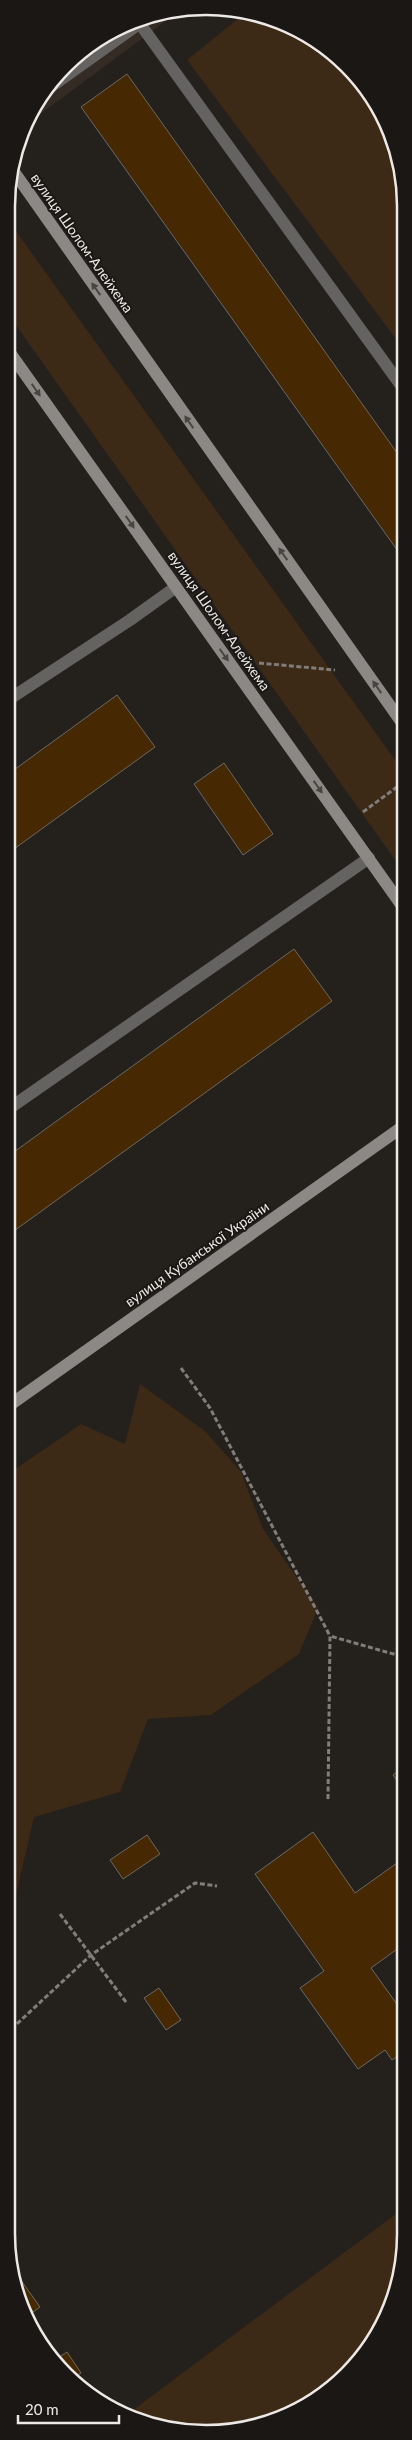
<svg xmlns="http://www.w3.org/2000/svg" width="412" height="2440" viewBox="0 0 412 2440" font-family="Lato,sans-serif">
<rect width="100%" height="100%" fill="#24211d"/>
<!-- built -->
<path fill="#332b24" d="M 179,11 L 27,124 L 33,106 L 84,48 L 154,13 Z"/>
<!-- green -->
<g fill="#3c2916">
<path d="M 246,12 L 294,27 L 347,65 L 390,129 L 405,193 L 405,351 L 187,60 Z"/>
<path d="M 8,220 L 405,774 L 405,874 L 8,314 Z"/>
<path d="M 140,1384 L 205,1431 L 241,1472 L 263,1529 L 318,1608 L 299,1654 L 211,1715 L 148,1719 L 120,1792 L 34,1817 L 15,1899 L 7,1905 L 7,1478 L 11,1472 L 81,1424 L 125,1444 Z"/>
<path d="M 404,2208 L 404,2260 L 379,2334 L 337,2384 L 270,2423 L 193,2433 L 129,2418 L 125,2416 Z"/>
</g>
<!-- building -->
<g fill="#462903" stroke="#6c6864">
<path d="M 332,54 L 347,65 L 381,115 L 378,117 Z"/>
<path d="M 127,74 L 405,464 L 405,561 L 81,107 Z"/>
<path d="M 117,695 L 155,747 L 7,854 L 7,775 Z"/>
<path d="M 224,763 L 273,834 L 243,855 L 194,784 Z"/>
<path d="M 294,949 L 332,1001 L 7,1236 L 7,1157 Z"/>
<path d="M 404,1767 L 404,1790 L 393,1775 Z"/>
<path d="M 313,1832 L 355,1893 L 404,1858 L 404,1944 L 371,1968 L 404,2014 L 404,2052 L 392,2060 L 385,2050 L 358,2069 L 300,1988 L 324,1971 L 255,1874 Z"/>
<path d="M 147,1835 L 160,1854 L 123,1879 L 110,1860 Z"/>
<path d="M 159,1988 L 181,2020 L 166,2030 L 144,1998 Z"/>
<path d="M 13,2269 L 40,2307 L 26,2317 L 21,2310 Z"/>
<path d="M 67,2352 L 81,2373 L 71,2379 L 65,2375 L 55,2360 Z"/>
</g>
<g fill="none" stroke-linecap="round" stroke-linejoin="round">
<!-- path -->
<g stroke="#807d7a" stroke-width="3" stroke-dasharray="5 2.5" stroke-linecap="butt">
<path d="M 259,663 L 335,670"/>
<path d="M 363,812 L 405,781"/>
<path d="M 181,1368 L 210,1408 L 330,1636"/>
<path d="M 328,1799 L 330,1636 L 404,1657"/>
<path d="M 60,1914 L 126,2002"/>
<path d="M 6,2034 L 91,1955 L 195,1883 L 217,1886"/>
</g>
<!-- lane -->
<g stroke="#656361" stroke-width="12">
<path d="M 138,21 L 405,391"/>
<path d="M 49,88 L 154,13"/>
<path d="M 8,700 L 130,620 L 176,587"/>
<path d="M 7,1110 L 369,858"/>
</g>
<!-- secondary -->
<g stroke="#8b8886" stroke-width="12">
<path d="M 12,169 L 405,727"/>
<path d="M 8,350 L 405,910"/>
<path d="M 7,1407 L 405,1125"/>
</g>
</g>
<!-- one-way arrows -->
<defs><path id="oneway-solid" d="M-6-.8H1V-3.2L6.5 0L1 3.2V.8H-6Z" transform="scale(1.25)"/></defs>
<g fill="#474442">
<use href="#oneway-solid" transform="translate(96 289) rotate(-125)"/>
<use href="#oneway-solid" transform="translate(36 390) rotate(55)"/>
<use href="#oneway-solid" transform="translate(189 422) rotate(-125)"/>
<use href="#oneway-solid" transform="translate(130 522) rotate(55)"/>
<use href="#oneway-solid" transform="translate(283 554) rotate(-125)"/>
<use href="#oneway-solid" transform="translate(224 655) rotate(54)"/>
<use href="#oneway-solid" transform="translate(377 687) rotate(-125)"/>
<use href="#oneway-solid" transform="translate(318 787) rotate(55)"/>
</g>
<g text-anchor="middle" stroke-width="4" stroke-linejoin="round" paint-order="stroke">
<!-- street labels -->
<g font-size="14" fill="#ece9e7" stroke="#1a1714">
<text transform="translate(82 243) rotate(55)" y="5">вулиця Шолом-Алейхема</text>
<text transform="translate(219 621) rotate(55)" y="5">вулиця Шолом-Алейхема</text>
<text transform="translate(197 1254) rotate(-35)" y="5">вулиця Кубанської України</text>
</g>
</g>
<!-- crop -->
<path d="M0 0H412V2440H0ZM206 15H206A191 191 0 0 1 397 206V2234A191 191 0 0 1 206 2425H206A191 191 0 0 1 15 2234V206A191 191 0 0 1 206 15Z" fill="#1a1714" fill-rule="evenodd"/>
<path fill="none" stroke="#ece9e7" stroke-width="2.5" d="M206 15H206A191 191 0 0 1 397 206V2234A191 191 0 0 1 206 2425H206A191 191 0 0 1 15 2234V206A191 191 0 0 1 206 15Z"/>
<!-- scale -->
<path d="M18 2415v8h101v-8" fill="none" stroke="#ece9e7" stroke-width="2.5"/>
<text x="25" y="2415" font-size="15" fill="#ece9e7" stroke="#1a1714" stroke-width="4" paint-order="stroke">20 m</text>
</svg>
